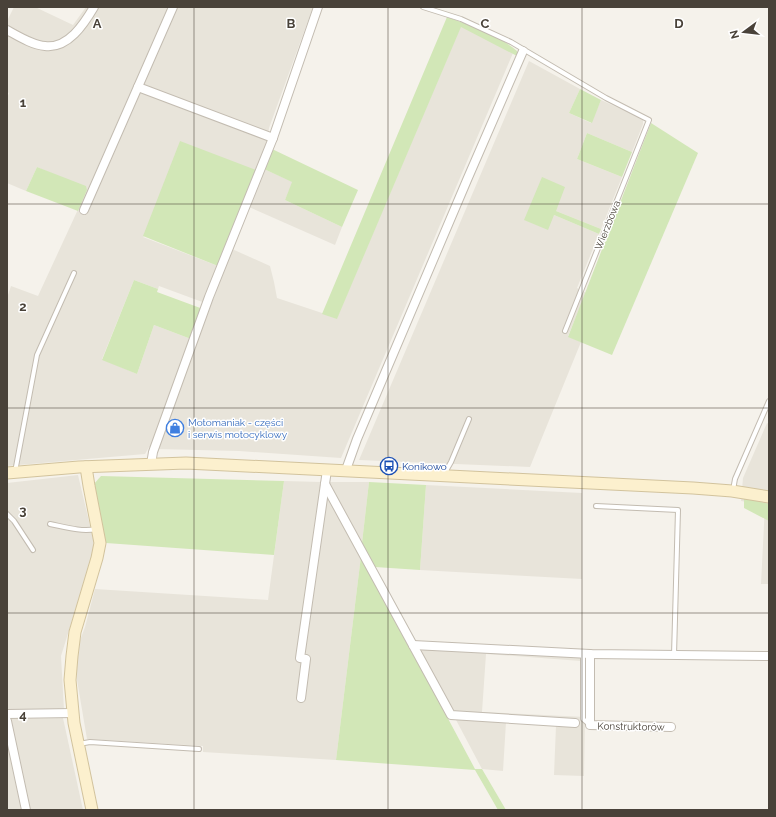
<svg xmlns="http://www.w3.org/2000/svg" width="776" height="817" viewBox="0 0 776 817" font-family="Raleway,sans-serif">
<rect width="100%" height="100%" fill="#f5f2eb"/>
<!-- residential -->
<g fill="#e8e4da">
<path d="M 14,7 L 35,7 L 73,25 L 86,7 L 313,7 L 269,128 L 267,142 L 256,170 L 143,237 L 218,266 L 205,303 L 159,286 L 158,289 L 134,280 L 102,359 L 137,374 L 154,325 L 191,339 L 151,447 L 149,447 L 145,454 L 7,466 L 7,298 L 11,286 L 38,296 L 87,190 L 37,167 L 26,191 L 7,183 L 7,98 L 9,93 L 7,92 L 7,21 Z"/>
<path d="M 461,26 L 513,53 L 341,458 L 239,451 L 157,449 L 232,249 L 270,266 L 274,282 L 277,298 L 337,318 Z"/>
<path d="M 529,61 L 580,89 L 569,113 L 591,123 L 601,100 L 643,119 L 643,124 L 632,152 L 587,133 L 577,159 L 622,177 L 601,229 L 556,211 L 554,215 L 599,234 L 577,288 L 586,293 L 568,336 L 581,342 L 530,467 L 359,460 Z"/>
<path d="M 264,169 L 293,182 L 285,200 L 342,227 L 335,245 L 249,207 Z"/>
<path d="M 767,423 L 769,424 L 769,584 L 761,584 L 765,505 L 741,501 L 743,478 Z"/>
<path d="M 78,475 L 95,547 L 61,656 L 64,710 L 7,710 L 7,483 Z"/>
<path d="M 284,481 L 321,482 L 361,556 L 336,760 L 203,752 L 203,746 L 87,739 L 77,680 L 76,662 L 79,643 L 85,627 L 95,589 L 268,600 Z"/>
<path d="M 329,482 L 369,482 L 362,543 Z"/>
<path d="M 426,485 L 582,493 L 582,579 L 420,570 Z"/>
<path d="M 418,641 L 581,652 L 581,661 L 486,654 L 482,712 L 585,717 L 584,776 L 554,775 L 556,726 L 506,722 L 503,771 L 482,769 L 428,667 Z"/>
<path d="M 63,718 L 83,810 L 7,810 L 7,719 Z"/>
</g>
<!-- green -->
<g fill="#d2e7b7">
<path d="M 447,17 C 470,25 500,36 517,51 L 517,56 L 461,27 L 337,319 L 322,314 Z"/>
<path d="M 580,89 L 601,100 L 592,123 L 569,113 Z"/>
<path d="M 651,123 L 698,153 L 612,355 L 568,337 Z"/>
<path d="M 587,133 L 632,152 L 622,177 L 577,159 Z"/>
<path d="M 180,141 L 256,170 L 218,266 L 143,236 Z"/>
<path d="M 272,149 L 358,190 L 342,227 L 285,200 L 292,182 L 264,169 Z"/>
<path d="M 37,167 L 86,186 L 87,190 L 78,211 L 26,191 Z"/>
<path d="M 542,177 L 565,187 L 556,211 L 601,229 L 599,234 L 554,215 L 548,230 L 524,220 Z"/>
<path d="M 134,280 L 158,289 L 157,292 L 203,309 L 191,339 L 154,325 L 137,374 L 102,360 Z"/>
<path d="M 101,476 L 284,481 L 274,555 L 106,543 L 93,485 Z"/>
<path d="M 369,482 L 426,485 L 420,570 L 375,567 L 362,543 Z"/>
<path d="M 744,498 L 769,504 L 769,521 L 744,508 Z"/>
<path d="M 361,556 L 475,769 L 482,769 L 506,810 L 498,810 L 475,770 L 336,760 Z"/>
</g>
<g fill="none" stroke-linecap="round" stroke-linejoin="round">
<defs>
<g id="lane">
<path d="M 423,7 L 461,19 L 511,42 L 606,98 L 649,120 L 565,331"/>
<path d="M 15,472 L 37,355 L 74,273"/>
<path d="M 446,474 L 447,469 L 451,462 L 469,419"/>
<path d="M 733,490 L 735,479 L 769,401"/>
<path d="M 596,506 L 678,510 L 674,655"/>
<path d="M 7,514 L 14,521 L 33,550"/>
<path d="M 50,524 C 65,527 81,532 96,529"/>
<path d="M 583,654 L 583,719 L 590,725"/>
<path d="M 79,744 L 90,742 L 199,749"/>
</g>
<g id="street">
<path d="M 7,30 C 18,36 32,45 45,46 C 68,49 84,24 94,7"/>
<path d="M 138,87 L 273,138"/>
<path d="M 84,210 L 173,7"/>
<path d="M 151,464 L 153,452 L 209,297 L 273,138 L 318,7"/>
<path d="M 347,471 L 347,467 L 357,439 L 467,180 L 523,51"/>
<path d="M 325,484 L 451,715 L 575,723"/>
<path d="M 413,645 L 590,654 L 769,656"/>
<path d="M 590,654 L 590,725 L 671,727"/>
<path d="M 301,698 L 306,659 L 300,658 L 327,470"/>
<path d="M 7,714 L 73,713"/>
<path d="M 7,721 L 26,810"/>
</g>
<g id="secondary">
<path d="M 86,467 L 89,486 L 100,543 L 97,558 L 75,632 L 72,656 L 70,680 L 74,723 L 92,810"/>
<path d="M 7,473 L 79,467 L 186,463 L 693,488 L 732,491 L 769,497"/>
</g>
</defs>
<!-- lane casing -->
<use href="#lane" stroke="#c3bcb1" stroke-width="6"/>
<!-- street casing -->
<use href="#street" stroke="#c3bcb1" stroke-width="10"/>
<!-- secondary casing -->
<use href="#secondary" stroke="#d2c39d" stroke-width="13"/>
<!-- lane -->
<use href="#lane" stroke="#fff" stroke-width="4"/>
<!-- street -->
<use href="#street" stroke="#fff" stroke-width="8"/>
<!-- secondary -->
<use href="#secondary" stroke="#fcf0ce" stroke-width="11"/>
</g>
<!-- grid -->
<path fill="none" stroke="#494239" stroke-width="1" stroke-opacity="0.55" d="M 194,7 L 194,810M 388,7 L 388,810M 582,7 L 582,810M 7,204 L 769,204M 7,408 L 769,408M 7,613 L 769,613"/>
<!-- icons -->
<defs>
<symbol id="shop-ring" viewBox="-11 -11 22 22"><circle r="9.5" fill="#fff" stroke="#3f7fe0" stroke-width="1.5"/><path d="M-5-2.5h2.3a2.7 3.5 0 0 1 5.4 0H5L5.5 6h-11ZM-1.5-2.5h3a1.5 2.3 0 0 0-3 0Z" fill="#3f7fe0"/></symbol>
<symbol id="bus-ring" viewBox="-11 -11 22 22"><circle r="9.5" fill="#fff" stroke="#1a4fb4" stroke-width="1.5"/><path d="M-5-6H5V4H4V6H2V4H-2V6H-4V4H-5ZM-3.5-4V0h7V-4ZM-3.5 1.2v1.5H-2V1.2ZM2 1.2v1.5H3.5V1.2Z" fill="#1a4fb4"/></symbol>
</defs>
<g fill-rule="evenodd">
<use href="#shop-ring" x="165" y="418" width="20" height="20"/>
<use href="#bus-ring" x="379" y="456" width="20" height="20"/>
</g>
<g text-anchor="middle" stroke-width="3" stroke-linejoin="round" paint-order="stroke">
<!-- street labels -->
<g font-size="10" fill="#494239" stroke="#fff">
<text transform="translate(607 225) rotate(-68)" y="4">Wierzbowa</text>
<text transform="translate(631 726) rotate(1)" y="4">Konstruktorów</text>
</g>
<!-- shop labels -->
<g font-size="10" fill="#366cbe" stroke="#fff" text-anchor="start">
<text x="188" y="426">Motomaniak - części<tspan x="188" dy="12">i serwis motocyklowy</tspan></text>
</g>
<!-- transit labels -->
<g font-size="10" fill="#164399" stroke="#fff" text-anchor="start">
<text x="402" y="470">Konikowo</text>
</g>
</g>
<g font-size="13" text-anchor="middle" font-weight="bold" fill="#494239" stroke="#fff" stroke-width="3" stroke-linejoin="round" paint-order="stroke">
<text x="97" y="28">A</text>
<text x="291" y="28">B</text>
<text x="485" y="28">C</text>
<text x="679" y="28">D</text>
<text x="23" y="107">1</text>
<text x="23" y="311">2</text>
<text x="23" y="515">3</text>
<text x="23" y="719">4</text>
</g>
<!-- border -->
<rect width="776" height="817" fill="none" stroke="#494239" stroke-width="16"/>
<!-- north arrow -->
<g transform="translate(744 32) rotate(255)" stroke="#ffffff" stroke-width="3" paint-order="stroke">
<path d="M0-3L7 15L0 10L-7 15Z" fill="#494239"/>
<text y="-6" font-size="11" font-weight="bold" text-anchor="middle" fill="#494239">N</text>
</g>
</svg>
